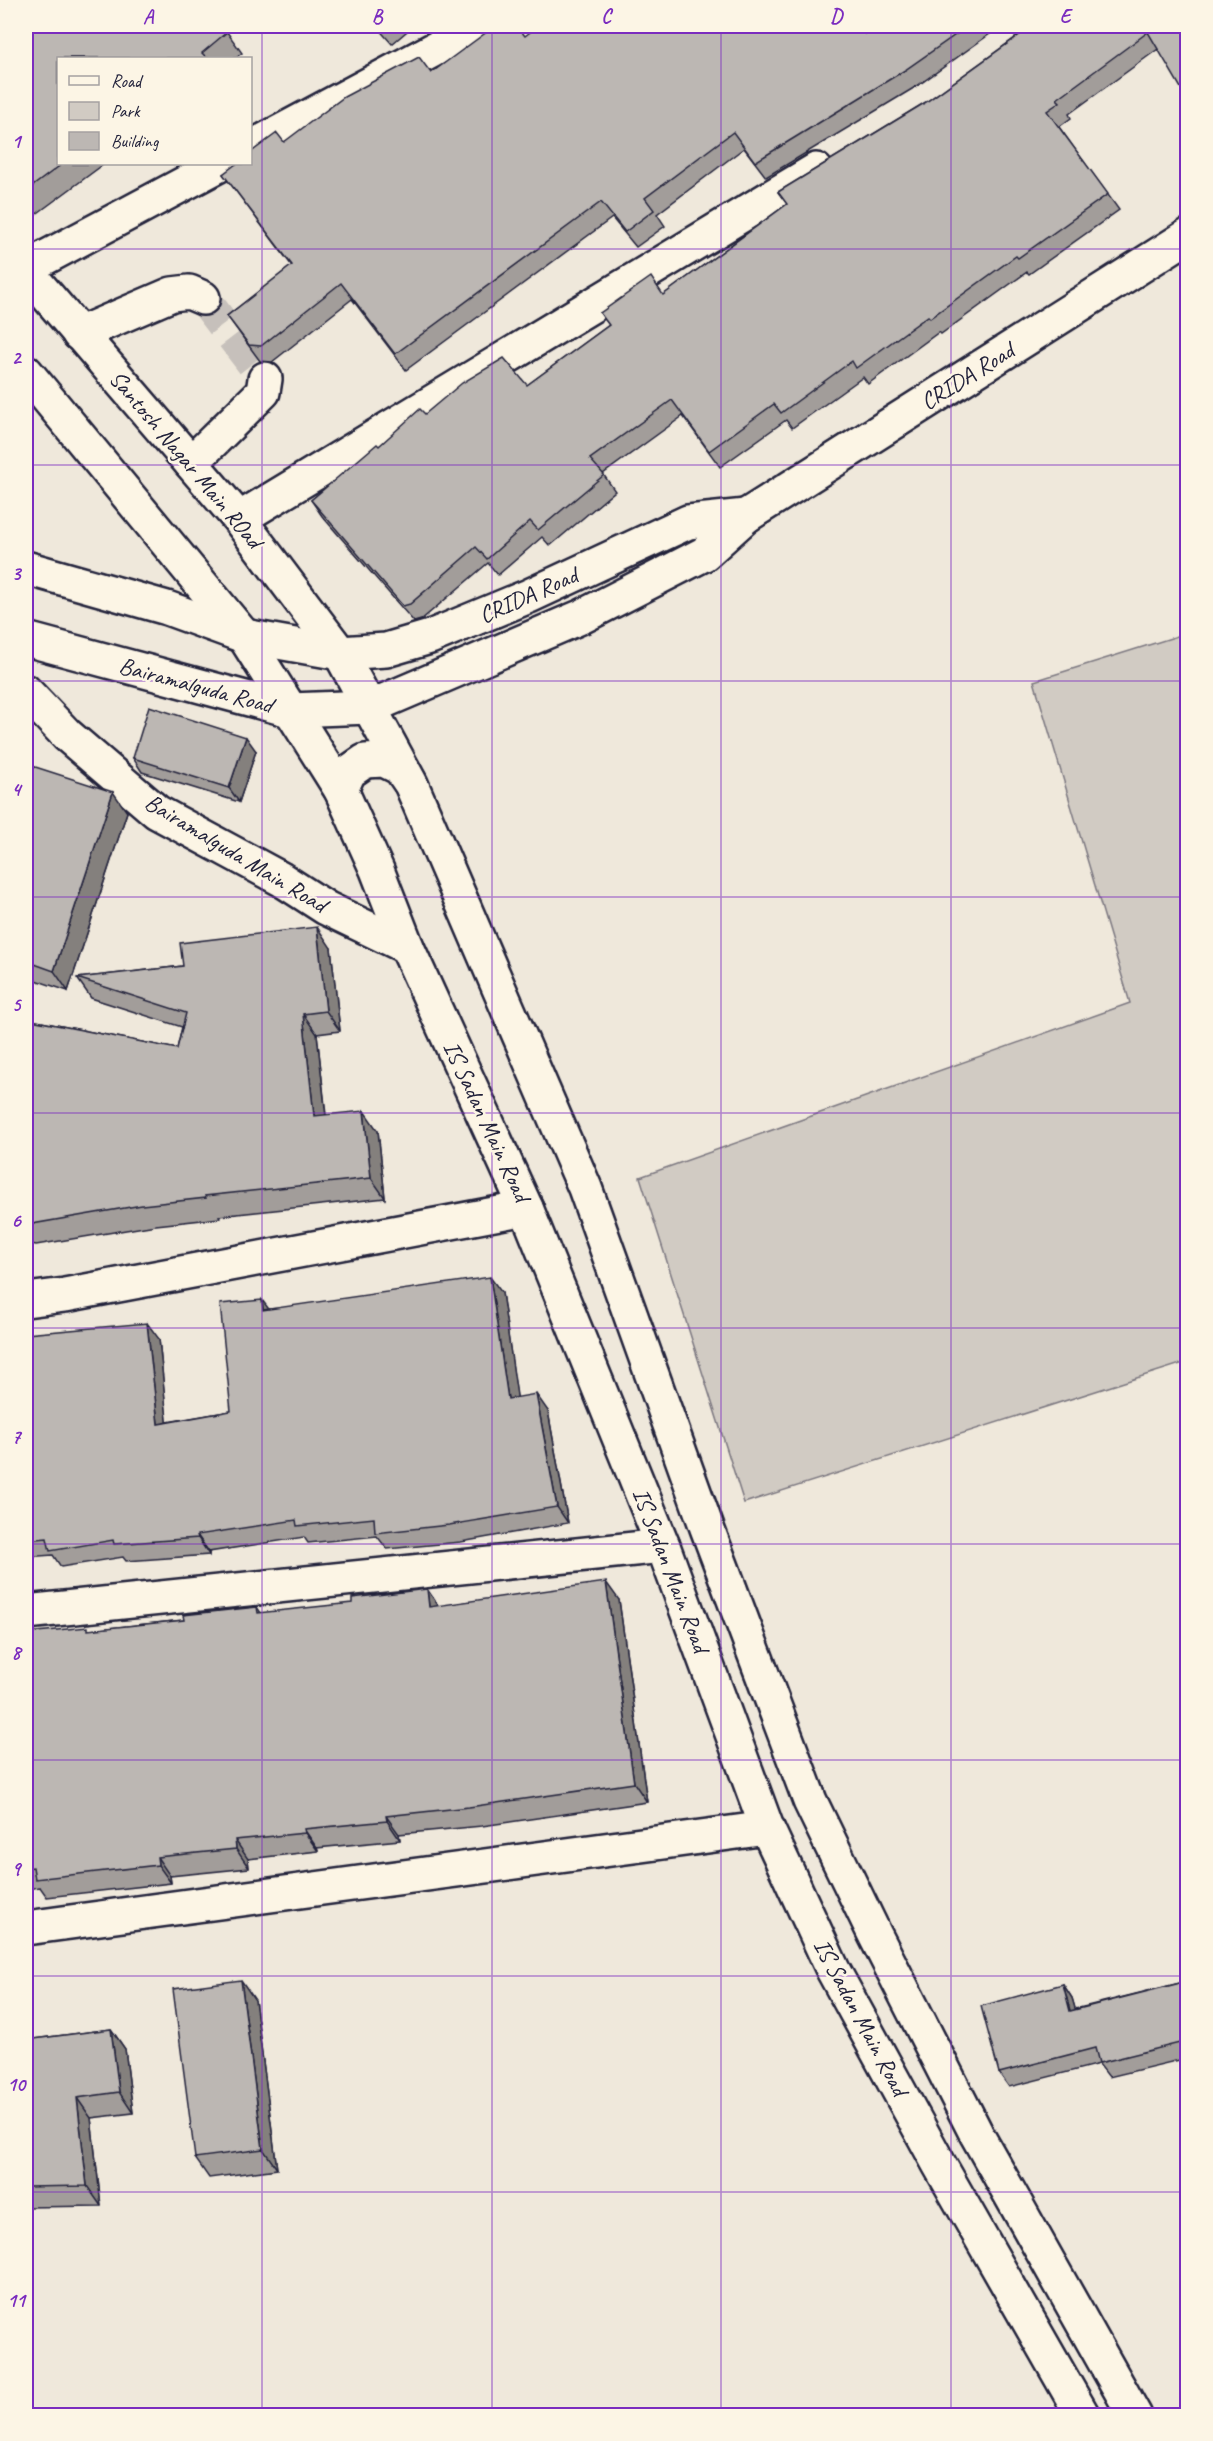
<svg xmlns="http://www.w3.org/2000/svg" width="1213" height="2441" viewBox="0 0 1213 2441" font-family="Caveat,sans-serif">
<rect width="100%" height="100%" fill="#efe8db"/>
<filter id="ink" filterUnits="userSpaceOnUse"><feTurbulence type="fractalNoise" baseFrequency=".0167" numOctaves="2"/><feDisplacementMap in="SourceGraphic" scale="12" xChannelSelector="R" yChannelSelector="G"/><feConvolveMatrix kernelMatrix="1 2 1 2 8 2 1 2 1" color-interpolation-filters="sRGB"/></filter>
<g filter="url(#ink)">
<!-- green -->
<path fill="#d1cbc3" stroke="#7a767f" stroke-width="1.5" d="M 1187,633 L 1187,1362 L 744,1503 L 640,1177 L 1130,1003 L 1034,681 Z"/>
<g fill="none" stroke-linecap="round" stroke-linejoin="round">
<!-- minor-tunnel -->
<path stroke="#c6c0bb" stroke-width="33" stroke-dasharray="33 16" stroke-linecap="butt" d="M 203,298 L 265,379"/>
<defs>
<g id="minor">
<path d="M 250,148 L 478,26"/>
<path d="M 26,268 L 221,164"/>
<path d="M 79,334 L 172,294 L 189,292 L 203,298"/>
<path d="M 191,463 L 263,392 L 265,379"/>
<path d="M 239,519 L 816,170"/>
<path d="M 26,1300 L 65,1295 L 526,1208"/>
<path d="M 26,1612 L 663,1546"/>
<path d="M 26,1928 L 767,1828"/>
</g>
<g id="major">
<path d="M 26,271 L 239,519 L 340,653 L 411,784 L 585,1188 L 707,1528 L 810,1801 L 875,1935 L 977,2135 L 1135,2416"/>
<path d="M 26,372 L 244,636 L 341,790 L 377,870 L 407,947 L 526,1208 L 663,1546 L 767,1828 L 833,1970 L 939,2164 L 1083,2416"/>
<path d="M 26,568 L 167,608 L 244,636 L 340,653 L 386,650 L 430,637 L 529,596 L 688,522 L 746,516"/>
<path d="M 26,639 L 290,710 L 370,707 L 583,616 L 704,554 L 746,516 L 1188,236"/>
<path d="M 26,692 L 67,735 L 157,812 L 281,879 L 326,908 L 407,947"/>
<path d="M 341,790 L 349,772 L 365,761 L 384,760 L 400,768 L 409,781"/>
</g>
</defs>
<!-- minor casing -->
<use href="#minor" stroke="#22223b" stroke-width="38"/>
<!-- major casing -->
<use href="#major" stroke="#22223b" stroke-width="38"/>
<!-- minor -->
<use href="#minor" stroke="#fcf5e5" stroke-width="33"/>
<!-- major -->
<use href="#major" stroke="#fcf5e5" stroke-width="33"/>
</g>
<!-- wall -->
<g fill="#a29d9a" stroke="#22223b" stroke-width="1.5">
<path d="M 26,26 L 227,32 L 242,53 L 235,58 L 58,58 L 58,164 L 104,164 L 31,218 L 26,210 Z"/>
<path d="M 376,26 L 413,26 L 392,44 Z"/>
<path d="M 876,26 L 1001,26 L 917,86 L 766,177 L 744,148 L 657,214 L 665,226 L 636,247 L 612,218 L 406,370 L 352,299 L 272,362 L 260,361 L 227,316 L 292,266 L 223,174 L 284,142 L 431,73 L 525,36 L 865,34 Z"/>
<path d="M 1032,26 L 1188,26 L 1158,49 L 1069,114 L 1071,118 L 1059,127 L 1119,210 L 1029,274 L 1027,272 L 941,334 L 939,332 L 868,384 L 863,377 L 792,428 L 786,420 L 720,467 L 683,416 L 603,474 L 615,491 L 550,546 L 542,537 L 498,575 L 488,563 L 421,620 L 414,622 L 322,516 L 311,500 L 379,446 L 425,414 L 527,385 L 609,325 L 600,313 L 663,295 L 787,204 L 778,192 L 926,102 Z"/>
<path d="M 256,751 L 239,802 L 142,772 L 133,758 Z"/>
<path d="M 26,764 L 127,812 L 68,991 L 26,977 Z"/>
<path d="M 331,948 L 340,1031 L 317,1034 L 326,1115 L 378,1131 L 385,1198 L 219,1216 L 220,1218 L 156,1225 L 36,1245 L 26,1243 L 26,1019 L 177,1049 L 182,1027 L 91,998 L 77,978 L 183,966 Z"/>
<path d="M 502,1293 L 517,1398 L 548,1411 L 568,1523 L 461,1542 L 387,1549 L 377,1536 L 308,1543 L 304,1537 L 209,1552 L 209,1555 L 126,1561 L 123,1557 L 61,1567 L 53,1555 L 26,1557 L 26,1334 L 159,1339 L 167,1422 L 231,1411 L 269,1309 Z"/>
<path d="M 619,1600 L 647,1802 L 482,1826 L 399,1834 L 400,1840 L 317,1848 L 318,1851 L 248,1859 L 249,1868 L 170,1876 L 171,1883 L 47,1897 L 40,1887 L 26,1889 L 26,1633 L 90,1630 L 184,1620 L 257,1607 L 261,1613 L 439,1606 Z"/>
<path d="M 1188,1981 L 1188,2058 L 1109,2077 L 1099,2064 L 1009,2087 L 999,2073 L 1063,1984 L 1072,1998 L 1075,2009 Z"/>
<path d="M 255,2000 L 277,2169 L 209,2178 L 195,2158 Z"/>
<path d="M 111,2029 L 125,2049 L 133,2113 L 91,2118 L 101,2206 L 26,2207 L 26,2040 Z"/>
</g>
<!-- shaded-wall -->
<g fill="#84807d" stroke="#22223b" stroke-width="1.5">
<path d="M 246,737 L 256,751 L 239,802 L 229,788 Z"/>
<path d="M 113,792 L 127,812 L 68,991 L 54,971 Z"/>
<path d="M 317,927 L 331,948 L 340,1031 L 326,1011 Z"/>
<path d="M 303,1014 L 317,1034 L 328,1136 L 314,1116 Z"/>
<path d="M 364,1111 L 378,1131 L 385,1198 L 371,1178 Z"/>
<path d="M 490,1277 L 502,1293 L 520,1416 L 508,1399 Z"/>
<path d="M 262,1300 L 274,1316 L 263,1310 Z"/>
<path d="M 147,1323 L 159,1339 L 169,1440 L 158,1424 Z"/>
<path d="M 536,1394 L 548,1411 L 568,1523 L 557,1507 Z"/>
<path d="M 197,1535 L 209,1552 L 209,1555 L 198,1538 Z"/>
<path d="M 606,1582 L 619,1600 L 647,1802 L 634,1783 Z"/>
<path d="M 427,1589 L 440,1608 L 429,1607 Z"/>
<path d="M 386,1816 L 399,1834 L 400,1840 L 387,1821 Z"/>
<path d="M 304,1829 L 317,1848 L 318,1851 L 305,1833 Z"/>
<path d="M 235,1840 L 248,1859 L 249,1868 L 236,1849 Z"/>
<path d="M 157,1857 L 170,1876 L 171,1883 L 158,1865 Z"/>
<path d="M 241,1980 L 255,2000 L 277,2169 L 263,2149 Z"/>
<path d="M 1063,1984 L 1072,1998 L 1080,2025 L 1070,2011 Z"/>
<path d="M 111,2029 L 125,2049 L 133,2113 L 119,2092 Z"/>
<path d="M 77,2098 L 91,2118 L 101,2206 L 87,2186 Z"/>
</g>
<!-- building -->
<g fill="#bcb7b3" stroke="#22223b" stroke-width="1.5">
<path d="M 26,26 L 222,26 L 227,32 L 202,53 L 207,58 L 58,58 L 58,164 L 62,164 L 26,191 Z"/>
<path d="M 495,26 L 517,26 L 525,36 L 538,26 L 859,26 L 865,34 L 876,26 L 968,26 L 905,70 L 755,162 L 733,132 L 645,198 L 654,210 L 625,232 L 601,202 L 395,354 L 341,283 L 261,346 L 249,345 L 227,316 L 292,265 L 223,174 L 236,164 L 250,164 L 250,153 L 277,133 L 284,142 L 344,97 L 419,57 L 431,73 Z"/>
<path d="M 1032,26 L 1188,26 L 1188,100 L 1148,32 L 1057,99 L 1060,102 L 1047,111 L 1108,194 L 1018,258 L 1016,256 L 930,318 L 928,316 L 856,368 L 852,361 L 781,413 L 774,404 L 709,451 L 672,400 L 590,459 L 604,475 L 538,530 L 530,521 L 487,559 L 476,547 L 410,604 L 403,606 L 311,500 L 377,444 L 379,446 L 420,409 L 425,414 L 462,383 L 504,358 L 527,385 L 609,325 L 600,313 L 651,277 L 663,295 L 787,204 L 778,192 L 926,102 Z"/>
<path d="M 149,706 L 246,737 L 229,788 L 133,758 Z"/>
<path d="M 26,764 L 113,792 L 54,971 L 26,961 Z"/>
<path d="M 317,927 L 326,1011 L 303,1014 L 314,1116 L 364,1111 L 371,1178 L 205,1196 L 206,1198 L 142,1205 L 26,1225 L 26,1019 L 177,1049 L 186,1013 L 77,978 L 183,966 L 180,943 Z"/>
<path d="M 490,1277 L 508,1399 L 536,1394 L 557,1507 L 449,1525 L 375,1533 L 374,1518 L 297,1526 L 296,1520 L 197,1535 L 198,1538 L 114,1544 L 113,1540 L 50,1551 L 47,1538 L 26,1540 L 26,1334 L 147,1323 L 158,1424 L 231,1411 L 220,1304 L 262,1300 L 263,1310 Z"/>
<path d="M 606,1582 L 634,1783 L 469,1807 L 386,1816 L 387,1821 L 304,1829 L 305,1833 L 235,1840 L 236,1849 L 157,1857 L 158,1865 L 35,1879 L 33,1867 L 26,1868 L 26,1633 L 88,1627 L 88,1630 L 184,1620 L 183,1615 L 257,1607 L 258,1613 L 352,1603 L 352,1598 L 427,1589 L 429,1607 Z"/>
<path d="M 241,1980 L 263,2149 L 195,2158 L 173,1989 Z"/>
<path d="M 1188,1981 L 1188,2041 L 1099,2063 L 1095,2048 L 999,2073 L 981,2006 L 1063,1984 L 1070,2011 Z"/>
<path d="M 111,2029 L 119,2092 L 77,2098 L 87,2186 L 26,2187 L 26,2040 Z"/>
</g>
</g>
<!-- grid -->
<path fill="none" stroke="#7b2cbf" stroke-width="1.5" stroke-opacity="0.55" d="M 262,26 L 262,2416M 492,26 L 492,2416M 721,26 L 721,2416M 951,26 L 951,2416M 26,249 L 1188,249M 26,465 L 1188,465M 26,681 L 1188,681M 26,897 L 1188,897M 26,1113 L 1188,1113M 26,1328 L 1188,1328M 26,1544 L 1188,1544M 26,1760 L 1188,1760M 26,1976 L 1188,1976M 26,2192 L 1188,2192"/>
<g text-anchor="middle" stroke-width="5" stroke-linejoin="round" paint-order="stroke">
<!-- street labels -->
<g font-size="24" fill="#22223b" stroke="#fcf5e5">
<text transform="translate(967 376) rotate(-32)" y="8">CRIDA Road</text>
<text transform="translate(186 459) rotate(50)" y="8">Santosh Nagar Main ROad</text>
<text transform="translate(528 595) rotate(-24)" y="8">CRIDA Road</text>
<text transform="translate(196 685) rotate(15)" y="8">Bairamalguda Road</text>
<text transform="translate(236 853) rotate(31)" y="8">Bairamalguda Main Road</text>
<text transform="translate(487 1121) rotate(65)" y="8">IS Sadan Main Road</text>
<text transform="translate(671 1570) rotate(69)" y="8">IS Sadan Main Road</text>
<text transform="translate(861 2017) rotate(62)" y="8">IS Sadan Main Road</text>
</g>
</g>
<!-- margin -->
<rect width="1213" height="2441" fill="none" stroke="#fcf5e5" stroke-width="66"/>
<!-- legend -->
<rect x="57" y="57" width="195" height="108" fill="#fcf5e5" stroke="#a5a1a1" stroke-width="1.5"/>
<rect x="69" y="76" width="30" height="9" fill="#fcf5e5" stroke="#a5a1a1" stroke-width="1.5"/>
<text x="111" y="87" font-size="18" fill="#22223b">Road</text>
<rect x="69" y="102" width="30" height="18" fill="#d1cbc3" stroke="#a5a1a1" stroke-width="1.5"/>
<text x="111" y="117" font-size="18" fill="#22223b">Park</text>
<rect x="69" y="132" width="30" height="18" fill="#bcb7b3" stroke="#a5a1a1" stroke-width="1.5"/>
<text x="111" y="147" font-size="18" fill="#22223b">Building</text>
<rect x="33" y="33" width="1147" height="2375" fill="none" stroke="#7b2cbf" stroke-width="2"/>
<g font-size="20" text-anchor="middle" font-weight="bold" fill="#7b2cbf">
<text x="148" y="23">A</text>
<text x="377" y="23">B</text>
<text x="606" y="23">C</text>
<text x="836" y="23">D</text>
<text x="1065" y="23">E</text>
<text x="16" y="148">1</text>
<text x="16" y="364">2</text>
<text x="16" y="580">3</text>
<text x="16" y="796">4</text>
<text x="16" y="1011">5</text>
<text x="16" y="1227">6</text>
<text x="16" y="1443">7</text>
<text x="16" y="1659">8</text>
<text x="16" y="1875">9</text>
<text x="16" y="2091">10</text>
<text x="16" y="2307">11</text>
</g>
</svg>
